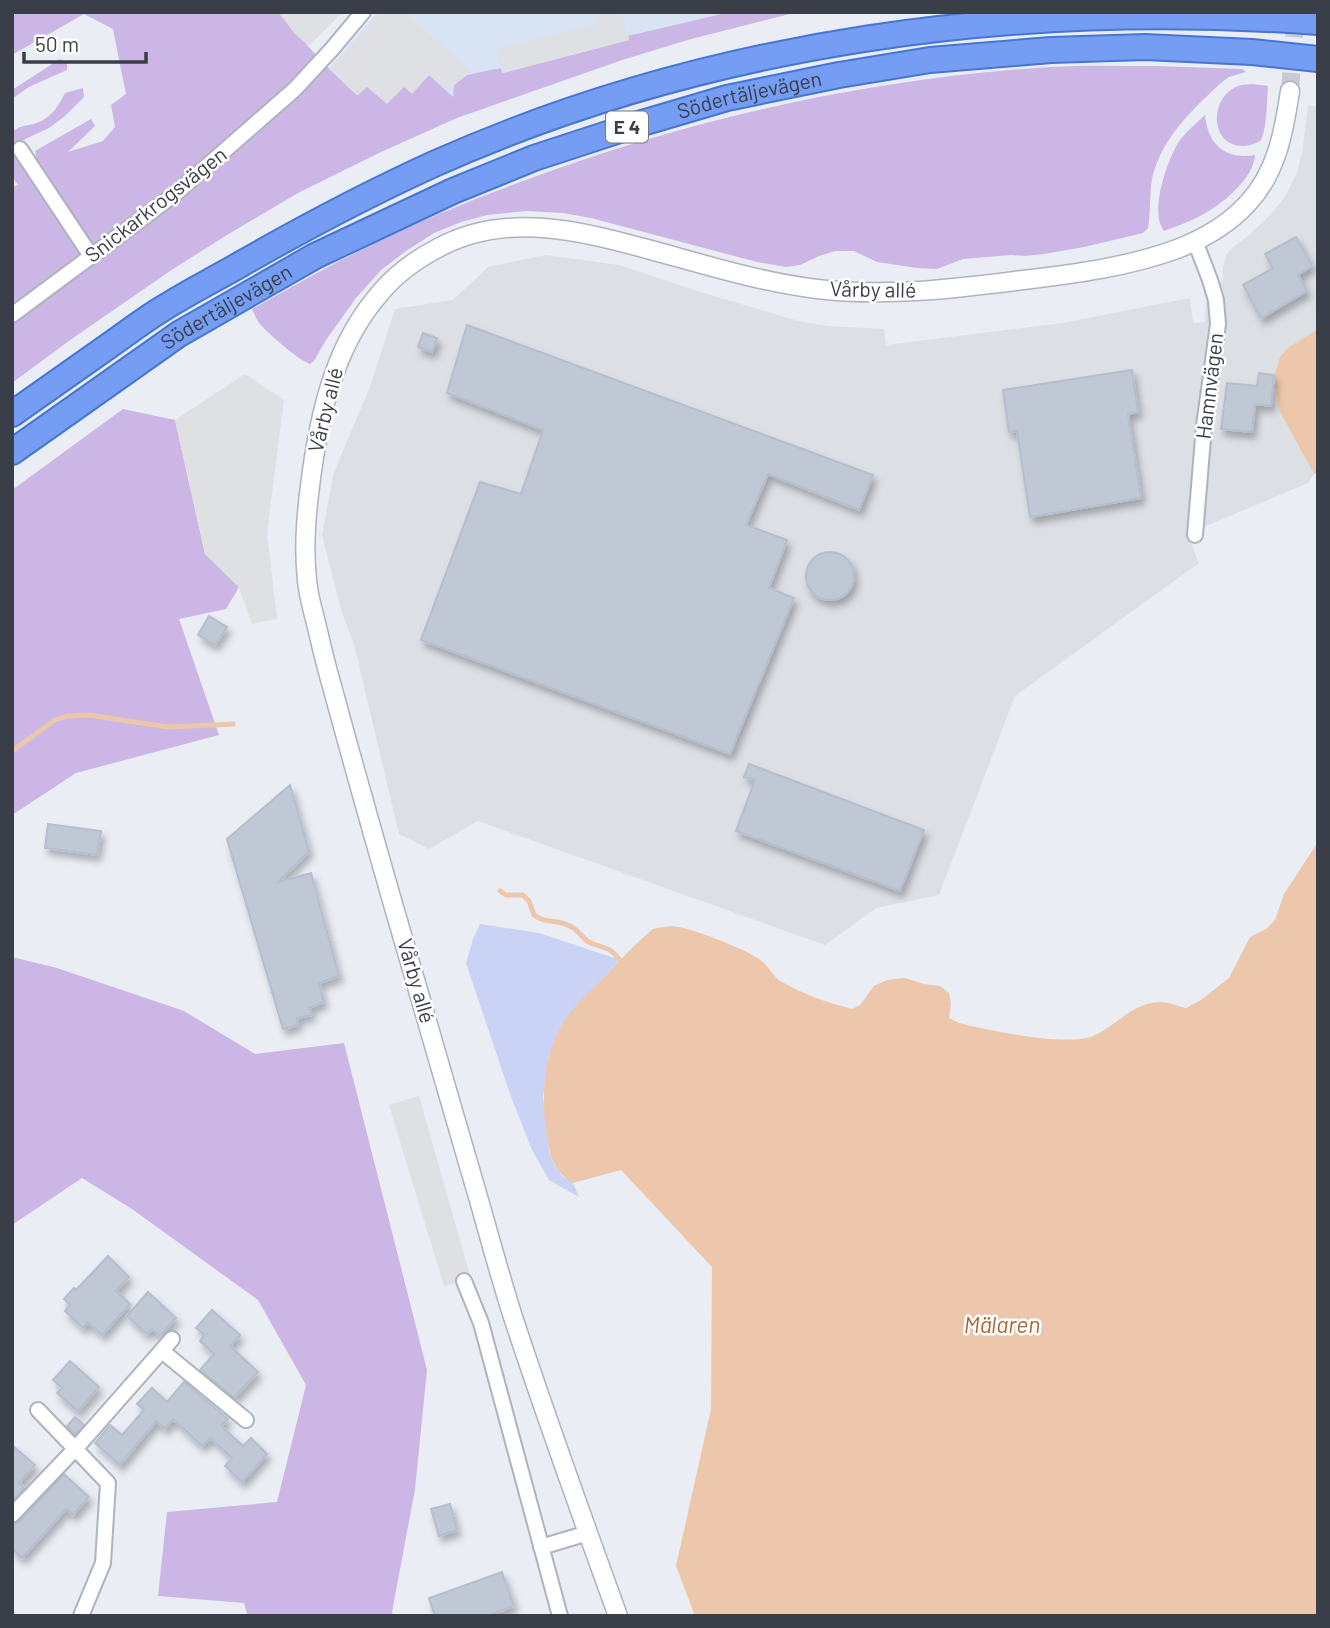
<svg xmlns="http://www.w3.org/2000/svg" width="1330" height="1628" viewBox="0 0 1330 1628" font-family="Barlow,sans-serif">
<defs>
<filter id="shadow"><feDropShadow dx="3.5" dy="6" stdDeviation="3.5" flood-color="#0004"/></filter>
</defs>
<rect width="100%" height="100%" fill="#eaedf4"/>
<!-- commercial -->
<path fill="#d8e3f4" d="M 377,12 L 798,12 L 691,39 L 622,60 L 470,113 L 358,95 L 328,69 Z"/>
<!-- industrial -->
<path fill="#dcdfe4" d="M 1308,105 L 1318,107 L 1318,329 L 1289,347 L 1275,373 L 1275,386 L 1279,410 L 1314,474 L 1308,483 L 1187,534 L 1199,563 L 1015,696 L 939,895 L 876,908 L 825,945 L 478,821 L 429,849 L 399,834 L 354,644 L 342,613 L 322,535 L 334,472 L 370,387 L 395,309 L 453,300 L 488,267 L 546,255 L 619,265 L 700,292 L 802,322 L 828,326 L 884,329 L 886,345 L 1063,323 L 1190,298 L 1193,323 L 1205,322 L 1206,301 L 1203,290 L 1223,281 L 1223,267 L 1226,255 L 1233,247 L 1248,236 L 1269,216 L 1282,201 L 1290,187 L 1297,172 L 1302,154 Z"/>
<!-- green -->
<g fill="#ccb6e5">
<path d="M 12,12 L 281,12 C 303,43 329,70 357,95 L 367,86 L 404,87 L 412,93 L 429,75 L 453,97 L 454,85 L 467,75 L 501,68 L 503,73 L 629,40 L 628,36 L 730,12 L 798,12 L 691,39 L 622,60 L 457,118 L 381,152 L 298,193 L 227,235 L 173,269 L 73,338 L 12,383 L 12,187 L 18,185 L 12,177 L 12,132 C 19,126 25,126 33,124 C 50,120 58,107 65,93 L 83,88 L 84,97 L 65,116 L 49,128 L 19,142 L 13,153 L 30,179 L 39,170 L 35,151 L 91,119 L 95,126 L 68,152 L 103,141 L 115,127 L 111,105 L 126,94 L 113,29 L 84,14 L 12,55 Z"/>
<path d="M 60,59 L 67,63 L 67,70 L 29,87 L 12,99 L 12,90 Z"/>
<path d="M 1156,66 L 1242,69 L 1246,72 L 1229,77 L 1222,82 C 1193,109 1161,138 1152,179 C 1149,195 1151,212 1148,228 L 1143,233 L 1139,234 L 1084,247 L 1044,254 L 1025,256 L 1011,255 L 963,259 L 937,269 L 917,268 L 877,262 L 854,251 L 836,251 L 819,256 L 800,265 L 786,267 L 757,262 L 591,218 L 563,213 L 526,211 L 487,215 L 461,222 L 434,233 L 406,251 L 381,270 L 356,298 L 326,340 L 314,361 L 310,364 C 297,359 270,335 260,324 C 256,320 255,314 252,309 C 292,287 332,264 373,244 C 419,221 467,202 515,184 C 687,119 866,79 1050,67 C 1086,65 1121,66 1156,66 Z"/>
<path d="M 1252,84 L 1268,86 C 1267,97 1267,133 1260,141 C 1257,143 1249,146 1244,146 C 1210,147 1209,99 1236,87 C 1241,84 1247,85 1252,84 Z"/>
<path d="M 1205,115 C 1208,144 1224,160 1255,155 C 1254,179 1220,206 1200,216 C 1189,222 1176,226 1164,231 C 1149,212 1167,161 1178,143 C 1185,132 1196,124 1205,115 Z"/>
<path d="M 123,409 L 175,420 L 205,554 L 239,587 L 226,609 L 179,619 L 219,735 L 76,773 L 12,815 L 12,490 Z"/>
<path d="M 12,957 L 57,968 L 184,1011 L 255,1054 L 344,1043 L 427,1370 L 415,1489 L 392,1612 L 393,1616 L 248,1616 L 244,1603 L 158,1596 L 167,1512 L 277,1502 L 306,1385 L 258,1300 L 132,1209 L 82,1178 L 12,1225 Z"/>
</g>
<!-- sand -->
<path fill="#cad2f5" d="M 480,924 L 539,933 L 620,960 L 577,1005 L 562,1025 L 549,1055 L 543,1097 L 549,1151 L 554,1165 L 563,1177 L 573,1183 L 579,1197 L 549,1180 L 532,1150 L 510,1094 L 466,963 L 473,939 Z"/>
<!-- parking -->
<g fill="#dee0e3">
<path d="M 278,12 L 338,12 L 340,15 L 309,46 L 295,34 Z"/>
<path d="M 381,12 L 404,12 L 471,72 L 447,90 L 429,75 L 412,94 L 404,87 L 387,104 L 367,87 L 358,95 L 330,70 Z"/>
<path d="M 594,12 L 622,12 L 629,40 L 502,73 L 496,50 L 597,23 Z"/>
<path d="M 245,374 L 284,400 L 267,533 L 277,619 L 252,624 L 239,587 L 205,554 L 175,420 Z"/>
<path d="M 419,1096 L 471,1279 L 444,1286 L 389,1105 Z"/>
</g>
<!-- water -->
<g fill="#ecc7ac">
<path d="M 1318,329 L 1318,473 L 1314,474 L 1279,410 L 1275,386 L 1275,373 L 1280,357 L 1289,347 Z"/>
<path d="M 1318,842 L 1318,1616 L 695,1616 L 676,1566 L 711,1409 L 712,1267 L 621,1170 L 573,1183 C 551,1170 549,1152 546,1128 C 541,1093 544,1054 563,1023 C 574,1005 591,990 606,975 C 621,959 636,943 653,929 C 662,927 670,925 679,927 C 696,930 751,951 763,962 C 770,968 773,977 782,982 C 803,994 828,1003 852,1009 L 860,1005 L 874,986 L 887,980 L 905,978 L 924,984 L 940,986 L 949,993 L 951,1004 L 949,1018 L 959,1023 C 987,1030 1067,1047 1093,1036 C 1117,1026 1130,1004 1159,1002 C 1168,1002 1178,1006 1186,1008 L 1201,1000 L 1229,978 L 1250,937 L 1266,929 L 1275,920 L 1284,894 Z"/>
</g>
<g fill="none" stroke-linecap="round" stroke-linejoin="round">
<!-- stream -->
<g stroke="#ecc7ac" stroke-width="5">
<path d="M 12,751 L 55,720 L 67,716 L 89,715 L 168,727 L 233,724"/>
<path d="M 500,891 L 506,895 L 523,895 L 529,901 L 534,915 C 547,924 552,919 565,924 C 576,927 579,934 587,941 C 593,945 601,946 608,949 C 613,951 616,956 620,960"/>
</g>
</g>
<!-- building -->
<g fill="#c0c8d5" stroke="#b4becf" stroke-width="2" filter="url(#shadow)">
<path d="M 1296,237 L 1312,266 L 1298,275 L 1307,291 L 1261,318 L 1243,285 L 1273,268 L 1265,254 Z"/>
<path d="M 467,325 L 873,475 L 859,510 L 768,474 L 746,525 L 787,540 L 769,588 L 794,598 L 730,754 L 421,640 L 480,482 L 521,494 L 543,430 L 447,393 Z"/>
<path d="M 423,333 L 437,338 L 432,352 L 418,347 Z"/>
<path d="M 1132,370 L 1138,412 L 1128,414 L 1141,498 L 1030,517 L 1017,431 L 1009,432 L 1003,390 Z"/>
<path d="M 1259,373 L 1274,375 L 1271,406 L 1255,404 L 1252,432 L 1221,429 L 1227,383 L 1257,386 Z"/>
<circle cx="830" cy="576" r="24"/>
<path d="M 209,616 L 227,627 L 215,645 L 198,635 Z"/>
<path d="M 749,764 L 924,830 L 900,891 L 736,831 L 755,780 L 744,777 Z"/>
<path d="M 290,785 L 309,851 L 278,882 L 311,873 L 339,976 L 319,983 L 324,1002 L 309,1008 L 312,1015 L 297,1018 L 298,1025 L 283,1029 L 227,839 Z"/>
<path d="M 48,824 L 101,831 L 97,855 L 45,848 Z"/>
<path d="M 108,1256 L 129,1277 L 116,1291 L 130,1304 L 102,1335 L 88,1322 L 83,1328 L 65,1311 L 70,1305 L 64,1299 L 74,1288 L 76,1290 Z"/>
<path d="M 148,1292 L 176,1318 L 160,1336 L 152,1329 L 147,1334 L 127,1316 Z"/>
<path d="M 212,1310 L 240,1335 L 230,1346 L 258,1372 L 234,1398 L 200,1370 L 214,1354 L 200,1341 L 204,1335 L 196,1328 Z"/>
<path d="M 70,1361 L 99,1387 L 78,1411 L 57,1393 L 62,1388 L 53,1380 Z"/>
<path d="M 184,1382 L 228,1419 L 221,1426 L 243,1446 L 251,1438 L 267,1454 L 242,1482 L 225,1466 L 232,1458 L 210,1438 L 202,1446 L 173,1419 L 165,1429 L 156,1421 L 120,1465 L 95,1443 L 110,1425 L 122,1435 L 144,1410 L 137,1404 L 152,1388 L 167,1402 Z"/>
<path d="M 75,1417 L 84,1425 L 75,1435 L 67,1426 Z"/>
<path d="M 12,1445 L 35,1465 L 19,1483 L 24,1488 L 12,1501 Z"/>
<path d="M 64,1474 L 89,1497 L 73,1515 L 66,1509 L 22,1558 L 12,1549 L 12,1524 L 19,1522 Z"/>
<path d="M 450,1504 L 457,1530 L 439,1536 L 431,1509 Z"/>
<path d="M 502,1572 L 514,1606 L 487,1616 L 435,1616 L 429,1598 Z"/>
</g>
<g fill="none" stroke-linecap="round" stroke-linejoin="round">
<!-- tertiary-tunnel -->
<path stroke="#c7cad2" stroke-width="18" stroke-dasharray="18 9" stroke-linecap="butt" d="M 1290,91 L 1296,12"/>
<defs>
<g id="minor">
<path d="M 20,149 L 91,256"/>
<path d="M 1195,241 L 1210,280 L 1216,300 L 1218,324 L 1204,426 L 1195,535"/>
<path d="M 12,315 L 175,194 L 295,89 L 332,49 L 363,12"/>
<path d="M 464,1281 L 481,1323 L 560,1616"/>
<path d="M 162,1351 L 246,1420"/>
<path d="M 38,1410 L 108,1483 L 103,1563 L 81,1616"/>
<path d="M 12,1515 L 76,1448 L 172,1339"/>
<path d="M 541,1547 L 588,1533"/>
</g>
<path id="tertiary" d="M 618,1616 C 582,1517 546,1417 513,1317 C 497,1267 484,1216 469,1166 C 443,1076 417,986 391,897 C 371,827 351,757 332,686 C 325,663 320,639 314,615 C 311,604 308,592 307,580 C 303,543 307,507 312,471 C 321,406 337,342 381,292 C 397,273 417,259 438,248 C 506,211 581,231 651,250 C 706,265 760,282 817,289 C 885,297 954,289 1023,280 C 1074,274 1128,267 1177,249 C 1203,239 1229,224 1248,203 C 1277,172 1284,131 1290,91"/>
<g id="motorway">
<path d="M 12,414 C 45,391 77,368 110,345 C 127,333 144,320 162,309 C 187,293 215,279 241,264 C 304,228 368,194 434,164 C 709,41 1018,0 1318,22"/>
<path id="s1" d="M 12,452 L 179,334 L 315,256 L 453,191 L 534,158 L 632,126 L 727,98 L 839,75 L 930,60 L 1051,50 L 1145,47 L 1252,52 L 1318,59"/>
</g>
</defs>
<!-- minor casing -->
<use href="#minor" stroke="#adb3bf" stroke-width="18"/>
<!-- tertiary casing -->
<use href="#tertiary" stroke="#adb3bf" stroke-width="21"/>
<!-- motorway casing -->
<use href="#motorway" stroke="#4576d3" stroke-width="28"/>
<!-- minor -->
<use href="#minor" stroke="#fff" stroke-width="14"/>
<!-- tertiary -->
<use href="#tertiary" stroke="#fff" stroke-width="18"/>
<!-- motorway -->
<use href="#motorway" stroke="#769df4" stroke-width="24"/>
</g>
<g text-anchor="middle" stroke-width="5" stroke-linejoin="round" paint-order="stroke">
<!-- shield labels -->
<rect fill="#fff" stroke="#74787f" stroke-width="2" x="606" y="111.5" width="42" height="31" rx="5"/>
<g font-size="19" font-weight="bold" fill="#393e48">
<text x="627" y="134">E 4</text>
</g>
<!-- street labels -->
<g font-size="21" fill="#393e48" stroke="#fff">
<text dy="7" stroke="none"><textPath href="#s1" startOffset="826">Södertäljevägen</textPath></text>
<text transform="translate(156 205) rotate(-38)" y="7">Snickarkrogsvägen</text>
<text transform="translate(873 290) rotate(1)" y="7">Vårby allé</text>
<text dy="7" stroke="none"><textPath href="#s1" startOffset="259">Södertäljevägen</textPath></text>
<text transform="translate(1210 386) rotate(-83)" y="7">Hamnvägen</text>
<text transform="translate(326 410) rotate(-76)" y="7">Vårby allé</text>
<text transform="translate(416 981) rotate(74)" y="7">Vårby allé</text>
</g>
<!-- water labels -->
<g font-size="23" font-style="italic" fill="#a56737" stroke="#fff">
<text x="1002" y="1333">Mälaren</text>
</g>
</g>
<!-- border -->
<rect width="1330" height="1628" fill="none" stroke="#393e48" stroke-width="28"/>
<!-- scale -->
<path d="M24 52v10h122v-10" fill="none" stroke="#393e48" stroke-width="3.5"/>
<text x="35" y="52" font-size="21" fill="#393e48" stroke="#ffffff" stroke-width="5" paint-order="stroke">50 m</text>
</svg>
